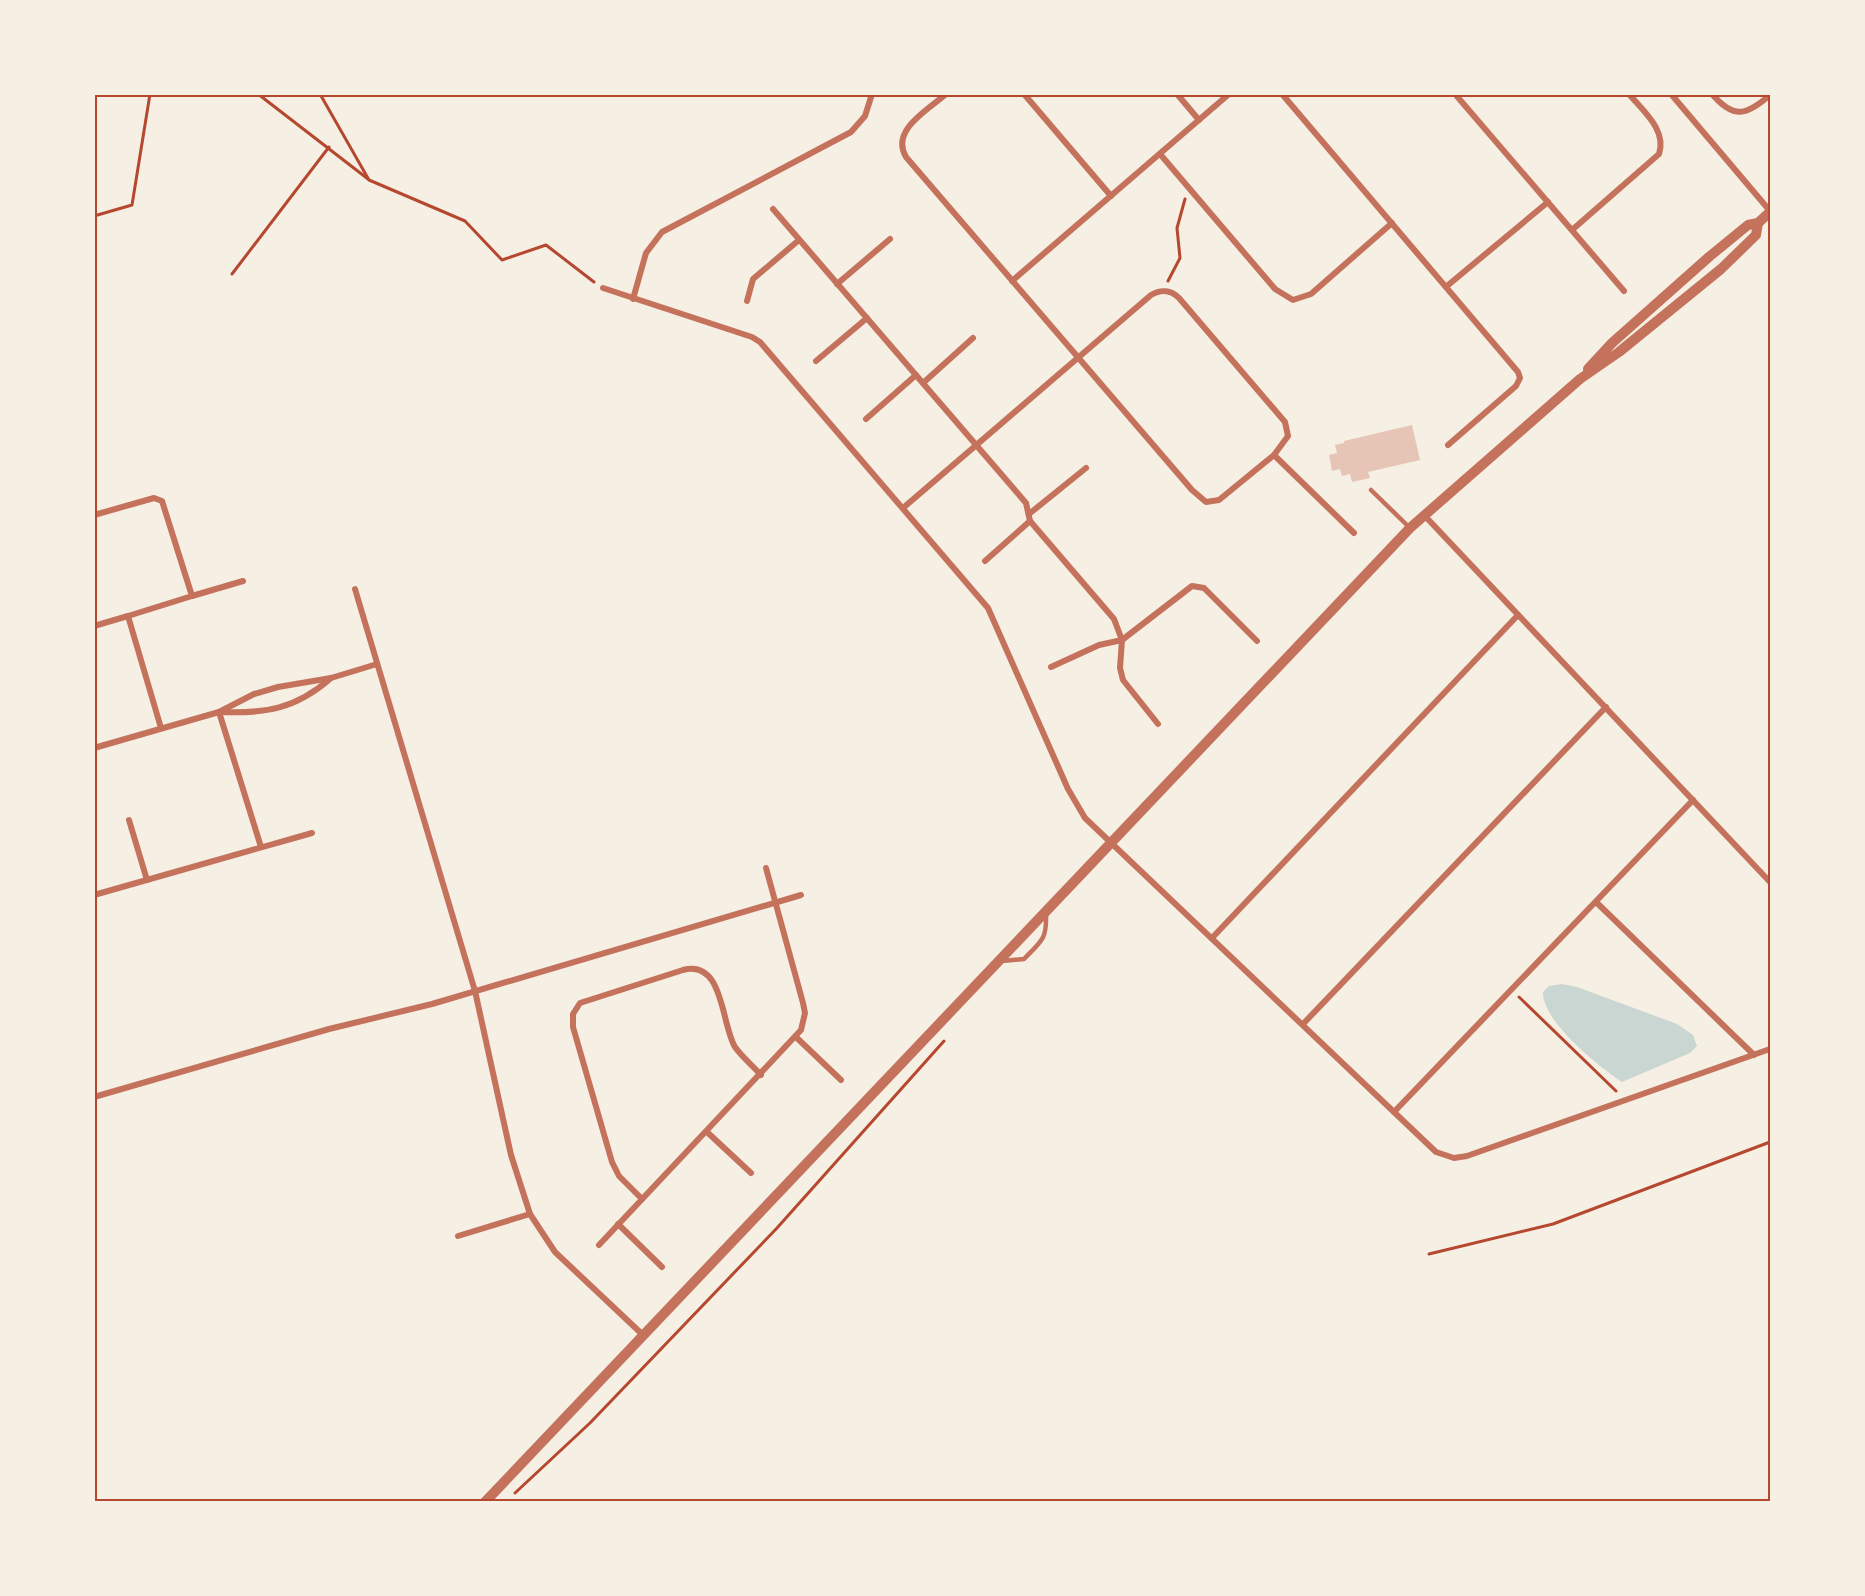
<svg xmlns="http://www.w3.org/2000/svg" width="1865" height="1596" font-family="'Space Grotesk',sans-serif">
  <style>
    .water { fill: #c9d6d2 }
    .building { fill: #e6c5b7 }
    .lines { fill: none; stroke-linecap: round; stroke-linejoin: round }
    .path { stroke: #b5482f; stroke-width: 3 }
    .service { stroke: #c5725c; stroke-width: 4.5 }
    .minor { stroke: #c5725c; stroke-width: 6 }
    .tertiary { stroke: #c5725c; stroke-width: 10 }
    .neatline { fill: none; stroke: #b5482f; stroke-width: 2 }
  </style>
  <rect width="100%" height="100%" fill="#f6efe4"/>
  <path class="water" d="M1562,984L1577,987L1677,1024L1693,1035L1697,1046L1690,1053L1622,1082C1599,1067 1542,1021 1543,992L1549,986Z"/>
  <polygon class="building" points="1412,425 1420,460 1368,472 1370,478 1352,482 1350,474 1342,476 1340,469 1332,471 1329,455 1337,453 1335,445 1344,443 1344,441"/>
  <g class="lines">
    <g class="path">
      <polyline points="258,94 368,179"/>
      <polyline points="320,94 369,180 465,221 502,260 546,245 594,282"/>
      <polyline points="94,216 132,205 150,94"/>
      <polyline points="232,274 329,147"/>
      <polyline points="1168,281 1180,258 1177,228 1185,199"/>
      <polyline points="1519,997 1616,1091"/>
      <polyline points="1429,1254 1553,1224 1770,1142"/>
      <polyline points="515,1493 590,1423 777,1228 944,1041"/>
    </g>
    <g class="service">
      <polyline points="1371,490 1410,528"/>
      <path d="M1002,961L1024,959C1041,941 1047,940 1046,914"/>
    </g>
    <g class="minor">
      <polyline points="1024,94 1111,196"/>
      <polyline points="1177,94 1199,120"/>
      <polyline points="1282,94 1518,372 1520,378 1516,386 1448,445"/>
      <polyline points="1455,94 1624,291"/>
      <polyline points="1671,94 1770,211"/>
      <path d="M1712,94C1734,120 1747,115 1770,95"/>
      <polyline points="1160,154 1275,289 1293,300 1311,294 1392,223"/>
      <polyline points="773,209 1026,503 1030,521 1114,619 1122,640 1120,668 1123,680 1158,724"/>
      <path d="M1572,230L1659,154C1667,130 1643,111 1629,94"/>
      <polyline points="1012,281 1229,94"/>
      <polyline points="837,284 890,239"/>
      <polyline points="1447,286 1548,202"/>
      <polyline points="603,288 752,337 760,342 988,608 1068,789 1085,818 1436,1152 1454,1158 1467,1156 1770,1049"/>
      <polyline points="633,299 646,253 662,232 851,132 865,116 872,94"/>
      <polyline points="747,301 753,279 799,240"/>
      <polyline points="816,361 867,318"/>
      <polyline points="923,383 973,338"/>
      <polyline points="866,419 916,375"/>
      <polyline points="1274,455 1354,533"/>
      <path d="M903,508L1151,295C1161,289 1171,290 1179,298L1285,422L1288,436L1274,455L1219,500L1206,502L1192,490C1096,379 1001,268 906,157C890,130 928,110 946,94"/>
      <polyline points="1029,514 1086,468"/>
      <polyline points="94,515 154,498 162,501 192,596 128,616 161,728"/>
      <polyline points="1424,515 1770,882"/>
      <polyline points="985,561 1030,521"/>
      <polyline points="355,589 475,991 511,1155 530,1214 555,1252 643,1335"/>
      <polyline points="192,596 243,581"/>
      <polyline points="94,626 128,616"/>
      <polyline points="1051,667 1099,645 1122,640 1192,586 1204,588 1257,641"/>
      <polyline points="219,712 254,694 278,687 331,678 377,664"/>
      <path d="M219,712C265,714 296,709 331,678"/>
      <polyline points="94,748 219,712 261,847"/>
      <polyline points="129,820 147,880"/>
      <polyline points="94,895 312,833"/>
      <polyline points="1596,902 1754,1055"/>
      <polyline points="1212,938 1518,615"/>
      <polyline points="1303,1024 1606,707"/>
      <polyline points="797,1038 841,1080"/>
      <polyline points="94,1097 329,1029 432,1004 801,895"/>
      <polyline points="1394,1112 1693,800"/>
      <polyline points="707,1132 751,1173"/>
      <path d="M642,1199L619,1176L612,1162L573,1027V1014L580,1003L683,970C724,959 721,1024 735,1047C742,1057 753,1066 761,1075"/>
      <polyline points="618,1224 662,1267"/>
      <polyline points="458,1236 530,1214"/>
      <polyline points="599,1245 801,1030 805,1013 803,1003 766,868"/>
    </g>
    <g class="tertiary">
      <polyline points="1588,369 1612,343 1710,256 1748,225 1758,223 1770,212"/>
      <polyline points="485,1502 1410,528 1580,379 1619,352 1721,269 1756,235 1758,223"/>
    </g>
  </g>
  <rect width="1865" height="1596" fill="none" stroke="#f6efe4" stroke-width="192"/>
  <rect x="96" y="96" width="1673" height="1404" class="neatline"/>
</svg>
